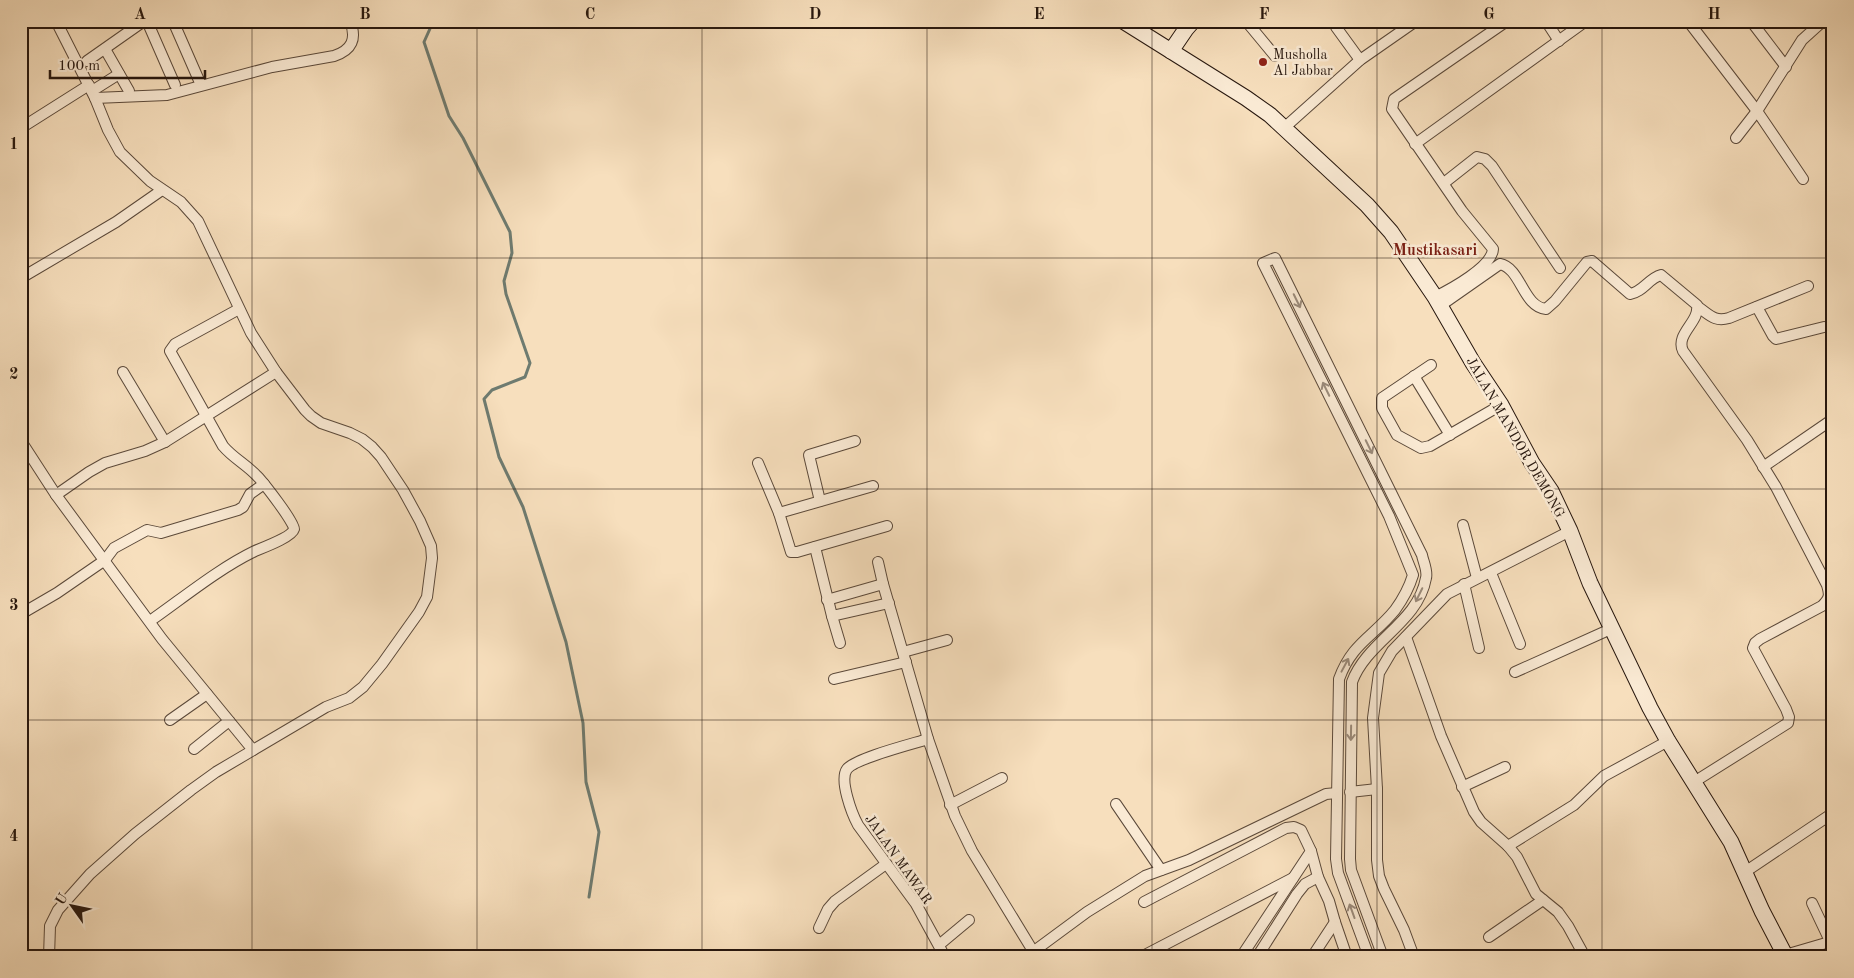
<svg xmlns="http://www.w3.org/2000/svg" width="1854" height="978" font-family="'Old Standard TT',serif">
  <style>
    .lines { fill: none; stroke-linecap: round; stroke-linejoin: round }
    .stream { stroke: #6e7b70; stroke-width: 3 }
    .minor-casing { stroke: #5b493a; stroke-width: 12 }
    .secondary-casing { stroke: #27170e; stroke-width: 17 }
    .minor { stroke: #faead4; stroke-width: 10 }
    .secondary { stroke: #faead4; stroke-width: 15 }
    .oneway { stroke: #9b8b7b }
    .grid { fill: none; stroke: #27170e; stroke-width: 1; stroke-opacity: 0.55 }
    .poi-dot { fill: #8f2418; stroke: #faead4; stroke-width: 2 }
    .labels { text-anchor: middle; stroke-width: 5; stroke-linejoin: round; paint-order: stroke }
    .poi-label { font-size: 14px; fill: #27170e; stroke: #faead4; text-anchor: start }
    .street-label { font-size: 14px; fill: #27170e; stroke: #faead4 }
    .quarter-label { font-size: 16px; font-weight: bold; fill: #7a1f14; stroke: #faead4 }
    .neatline { fill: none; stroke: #27170e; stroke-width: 2 }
    .grid-label { font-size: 16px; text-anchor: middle; font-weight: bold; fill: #27170e }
  </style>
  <rect width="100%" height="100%" fill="#f7dfbd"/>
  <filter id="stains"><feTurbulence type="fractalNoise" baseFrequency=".004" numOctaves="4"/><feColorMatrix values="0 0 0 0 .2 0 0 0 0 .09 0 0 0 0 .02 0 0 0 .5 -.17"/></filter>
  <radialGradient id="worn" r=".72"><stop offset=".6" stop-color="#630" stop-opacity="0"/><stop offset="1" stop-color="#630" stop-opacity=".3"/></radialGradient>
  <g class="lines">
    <polyline class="stream" points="436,21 433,22 424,42 449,116 463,138 510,232 512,253 504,281 506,294 530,363 525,377 492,390 484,399 499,457 523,507 566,642 583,723 586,782 599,832 589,897"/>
    <g class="minor-casing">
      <g id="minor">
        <polyline points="147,21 175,85"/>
        <polyline points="173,21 201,85"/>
        <polyline points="1246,21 1275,56"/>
        <polyline points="1336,21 1336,27 1360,60"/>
        <polyline points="1546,21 1559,41"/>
        <polyline points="1688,21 1757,111 1803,179"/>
        <polyline points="1751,21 1786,67"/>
        <polyline points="105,49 129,91"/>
        <polyline points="87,61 144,21"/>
        <polyline points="92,91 119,74"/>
        <path d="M95,98L167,95L272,67L334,56C352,50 357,39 350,21"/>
        <polyline points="21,128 89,85"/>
        <polyline points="1284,128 1360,60 1416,21"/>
        <polyline points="1736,138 1757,111 1802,40 1823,21"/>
        <polyline points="1415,144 1586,21"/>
        <polyline points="1444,183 1477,157 1485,159 1492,166 1560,268"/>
        <polyline points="21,278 116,222 162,190"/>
        <path d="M1435,297C1451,289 1492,267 1493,249L1462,211L1392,109L1394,99L1507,21"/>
        <path d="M1440,306L1500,264C1521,268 1523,307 1546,309L1555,301L1587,262L1592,261L1630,294C1643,292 1649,278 1661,275L1697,305C1700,322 1675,334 1683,351L1747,440L1776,487L1827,585C1830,595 1830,598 1822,606L1760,639L1755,643L1753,648L1786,709L1789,717L1788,723L1694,782"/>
        <path d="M1698,307C1710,315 1714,322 1729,318L1808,286"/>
        <polyline points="1757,307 1773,336 1776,339 1824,327"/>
        <polyline points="1431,365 1382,398 1382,408 1397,435 1421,448 1430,446 1501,405"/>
        <polyline points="123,372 165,442"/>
        <polyline points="1414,376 1450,435"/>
        <polyline points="21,441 56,495 162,639 253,750"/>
        <polyline points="758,463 779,513 791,552 797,552 887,526"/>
        <polyline points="1763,467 1833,419"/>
        <polyline points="56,495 89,472 105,463 145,451 165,442 276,372"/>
        <polyline points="820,501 809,455 855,441"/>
        <polyline points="779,513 873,486"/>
        <polyline points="1463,525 1477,578"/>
        <polyline points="815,547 832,616 889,603"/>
        <polyline points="878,562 883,584"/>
        <polyline points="1491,573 1520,644"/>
        <polyline points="1464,584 1479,648"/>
        <polyline points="827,600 883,584 928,739 955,816 972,851 1033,951"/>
        <polyline points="21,614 57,593 105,560 114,548 147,530 161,533 238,510 243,507 250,494 264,484"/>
        <polyline points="832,616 840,643"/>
        <path d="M150,621C183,598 218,569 255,551C262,548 292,537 294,529C295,523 263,482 257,476C247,465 233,458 223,446L170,351L175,344L239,309"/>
        <polyline points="1406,637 1441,736 1474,812 1481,822 1508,846 1517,857 1536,894 1558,912 1568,926 1585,957"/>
        <polyline points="903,652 947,640"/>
        <polyline points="1515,672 1613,628"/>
        <polyline points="834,679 906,662"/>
        <polyline points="170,720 207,694"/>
        <path d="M928,739C912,744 856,758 847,769C839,780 852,814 858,825L916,904L945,957"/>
        <polyline points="194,749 229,721"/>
        <polyline points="1462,787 1505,767"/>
        <polyline points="1350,792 1377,789"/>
        <polyline points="1116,804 1161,870"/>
        <polyline points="950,805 1002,778"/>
        <polyline points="1508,846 1574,805 1604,776 1668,741"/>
        <polyline points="1311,851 1318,877"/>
        <polyline points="1745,872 1833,813"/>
        <polyline points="1144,902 1286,828 1294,827 1301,830 1311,851 1241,957"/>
        <polyline points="1812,903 1830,941"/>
        <polyline points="819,928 828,909 835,901 886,864"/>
        <polyline points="1489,937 1543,900"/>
        <polyline points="939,945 969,920"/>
        <polyline points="1785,955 1833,941"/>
        <polyline points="49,957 50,926 58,910 90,874 135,834 191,790 216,772 326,707 349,698 363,687 382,664 419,612 427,597 432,558 431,546 420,521 403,490 381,457 372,447 362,439 350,433 321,423 311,416 305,410 276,372 251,333 198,221 181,202 150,181 120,152 108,130 95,98 56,21"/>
        <polyline points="1026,957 1087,912 1145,876 1189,860 1326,794 1337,793"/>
        <polyline points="1141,957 1293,878"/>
        <polyline points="1257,957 1297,894 1305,884 1318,877 1329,901 1335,922 1347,957"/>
        <polyline points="1312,957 1335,922"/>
        <path d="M1369,957L1338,873L1336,859L1339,679C1352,643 1373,637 1395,610C1403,599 1409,588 1413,575L1389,516L1263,263L1275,258L1422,555C1423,561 1428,571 1426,578C1418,623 1367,641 1352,682L1350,859L1351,870L1383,957"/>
        <polyline points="1414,957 1404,930 1384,889 1379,876 1377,860 1377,789 1373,718 1379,673 1392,651 1447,594 1570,531"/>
        <polyline points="1472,957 1476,955"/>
      </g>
    </g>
    <g class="secondary-casing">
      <g id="secondary">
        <polyline points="1123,21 1246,98 1270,115 1367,205 1391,232 1435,297 1473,363 1501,405 1532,463 1551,491 1570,531 1590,583 1650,708 1668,741 1731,842 1762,911 1786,957"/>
        <polyline points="1171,51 1186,29 1193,21"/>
      </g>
    </g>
    <use href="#minor" class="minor"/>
    <use href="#secondary" class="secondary"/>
  </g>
  <defs><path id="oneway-shaft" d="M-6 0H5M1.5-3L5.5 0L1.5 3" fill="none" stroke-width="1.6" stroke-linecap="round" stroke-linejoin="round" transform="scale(1.25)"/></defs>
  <g class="oneway">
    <use href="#oneway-shaft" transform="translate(1297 301) rotate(64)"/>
    <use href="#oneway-shaft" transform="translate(1326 389) rotate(-116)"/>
    <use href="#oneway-shaft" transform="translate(1369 447) rotate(64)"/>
    <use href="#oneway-shaft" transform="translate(1419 595) rotate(116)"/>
    <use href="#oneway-shaft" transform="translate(1345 665) rotate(-62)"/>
    <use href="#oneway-shaft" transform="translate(1351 733) rotate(91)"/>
    <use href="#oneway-shaft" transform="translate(1352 911) rotate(-110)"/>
  </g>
  <path class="grid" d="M252,21V957M477,21V957M702,21V957M927,21V957M1152,21V957M1377,21V957M1602,21V957M21,258H1833M21,489H1833M21,720H1833"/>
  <circle class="poi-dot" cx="1263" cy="62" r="5"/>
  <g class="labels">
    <g class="poi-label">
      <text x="1273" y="59">Musholla<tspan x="1273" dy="16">Al Jabbar</tspan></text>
    </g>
    <g class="street-label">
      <text transform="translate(1516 437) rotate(60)" y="5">JALAN MANDOR DEMONG</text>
      <text transform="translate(899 859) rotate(55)" y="5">JALAN MAWAR</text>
    </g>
    <g class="quarter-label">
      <text x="1435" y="255">Mustikasari</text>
    </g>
  </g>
  <rect width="1854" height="978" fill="none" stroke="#f7dfbd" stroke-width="55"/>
  <g transform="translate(72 906) rotate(303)" stroke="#faead4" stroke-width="4" paint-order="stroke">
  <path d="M0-4L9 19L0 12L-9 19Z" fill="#27170e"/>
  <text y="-8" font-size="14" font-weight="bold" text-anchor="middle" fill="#27170e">U</text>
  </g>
  <path d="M50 70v8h155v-8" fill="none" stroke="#27170e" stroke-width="2.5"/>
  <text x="58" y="70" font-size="15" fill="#27170e" stroke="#faead4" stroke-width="4" paint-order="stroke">100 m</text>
  <rect x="28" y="28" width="1798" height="922" class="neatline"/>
  <g class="grid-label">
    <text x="140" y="19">A</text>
    <text x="365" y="19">B</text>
    <text x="590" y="19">C</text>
    <text x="815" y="19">D</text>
    <text x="1039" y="19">E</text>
    <text x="1264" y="19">F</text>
    <text x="1489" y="19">G</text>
    <text x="1714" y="19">H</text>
    <text x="14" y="149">1</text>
    <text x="14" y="379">2</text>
    <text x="14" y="610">3</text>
    <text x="14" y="841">4</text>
  </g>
  <rect width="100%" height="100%" filter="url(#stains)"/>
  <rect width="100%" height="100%" fill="url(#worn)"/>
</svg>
